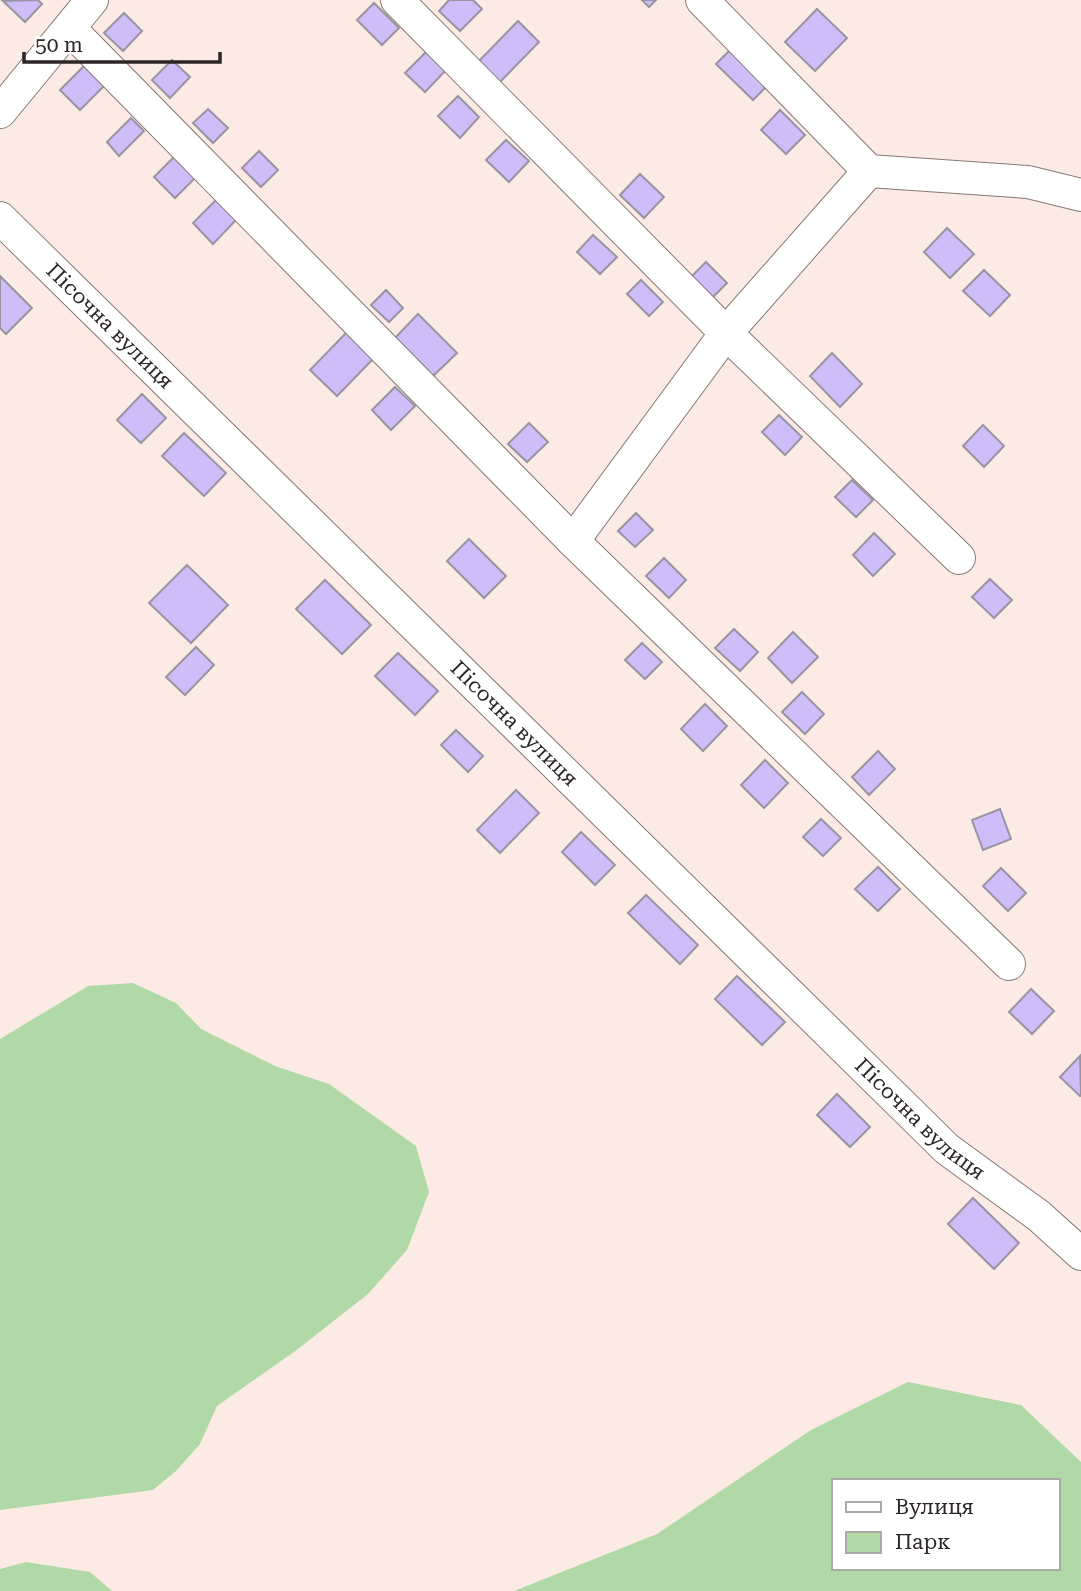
<svg xmlns="http://www.w3.org/2000/svg" width="1081" height="1591" font-family="'Roboto Serif',serif">
  <style>
    .green { fill: #b1d9a8; fill-rule: evenodd }
    .building { fill: #cfbdfa; stroke: #9894a2; stroke-width: 2 }
    .lines { fill: none; stroke-linecap: round; stroke-linejoin: round }
    .minor-casing { stroke: #867872; stroke-width: 34 }
    .minor { stroke: #fff; stroke-width: 32 }
    .labels { text-anchor: middle; stroke-width: 5; stroke-linejoin: round; paint-order: stroke }
    .street-label { font-size: 21px; fill: #2c2624; stroke: #fff }
  </style>
  <rect width="100%" height="100%" fill="#fcebe4"/>
  <g class="green">
    <polygon points="133,983 176,1003 201,1029 275,1066 329,1084 416,1146 429,1192 407,1250 368,1294 298,1349 217,1406 200,1444 176,1471 153,1490 0,1510 0,1039 88,986"/>
    <path d="M908,1382L1021,1405L1081,1462V1591H514L657,1534L811,1430ZM834,1481H1058V1568H834Z"/>
    <polygon points="26,1562 90,1572 112,1591 0,1591 0,1569"/>
  </g>
  <g class="building">
    <polygon points="38,0 42,4 25,22 3,1"/>
    <polygon points="449,0 473,0 482,9 460,31 439,11"/>
    <polygon points="642,0 656,0 649,7"/>
    <polygon points="374,3 399,28 382,45 357,20"/>
    <polygon points="817,9 847,38 815,71 785,42"/>
    <polygon points="124,13 142,31 123,51 104,33"/>
    <polygon points="518,21 539,42 499,83 478,62"/>
    <polygon points="735,45 772,81 753,100 716,64"/>
    <polygon points="429,49 448,68 425,92 405,73"/>
    <polygon points="172,60 190,77 170,98 152,80"/>
    <polygon points="84,66 104,86 80,110 60,90"/>
    <polygon points="458,96 479,117 460,138 438,116"/>
    <polygon points="208,109 228,128 213,143 193,123"/>
    <polygon points="780,110 805,135 786,154 761,130"/>
    <polygon points="131,118 144,131 119,156 107,142"/>
    <polygon points="506,140 529,161 509,182 486,160"/>
    <polygon points="259,151 278,170 261,187 242,168"/>
    <polygon points="175,156 196,177 175,198 154,177"/>
    <polygon points="640,174 664,197 644,218 620,195"/>
    <polygon points="216,200 236,220 213,244 193,223"/>
    <polygon points="947,228 974,254 950,278 924,252"/>
    <polygon points="593,235 617,257 600,274 577,252"/>
    <polygon points="706,262 727,283 711,299 690,278"/>
    <polygon points="984,270 1010,295 990,316 963,291"/>
    <polygon points="0,276 32,308 6,334 0,328"/>
    <polygon points="641,280 663,302 649,316 627,294"/>
    <polygon points="386,290 403,308 389,322 371,305"/>
    <polygon points="418,314 457,353 431,378 393,340"/>
    <polygon points="347,332 374,358 337,396 310,370"/>
    <polygon points="832,353 862,384 840,407 810,376"/>
    <polygon points="395,387 415,406 391,430 372,410"/>
    <polygon points="142,394 166,418 141,443 117,420"/>
    <polygon points="779,415 802,437 785,455 762,432"/>
    <polygon points="529,423 548,442 527,462 508,444"/>
    <polygon points="983,425 1004,446 984,467 963,446"/>
    <polygon points="184,433 226,473 204,496 162,456"/>
    <polygon points="852,480 873,500 856,517 835,497"/>
    <polygon points="636,513 653,530 635,547 618,531"/>
    <polygon points="874,533 895,554 873,576 853,555"/>
    <polygon points="469,539 506,576 484,598 447,561"/>
    <polygon points="664,558 686,580 669,598 646,576"/>
    <polygon points="187,565 228,605 191,643 149,603"/>
    <polygon points="990,579 1012,600 994,618 972,597"/>
    <polygon points="325,580 371,625 342,654 296,609"/>
    <polygon points="734,629 758,652 740,671 715,648"/>
    <polygon points="793,632 818,657 792,683 768,658"/>
    <polygon points="642,643 662,662 645,679 625,660"/>
    <polygon points="196,647 214,665 185,695 166,677"/>
    <polygon points="398,653 438,691 415,715 375,676"/>
    <polygon points="802,692 824,714 805,734 782,712"/>
    <polygon points="705,704 727,726 703,751 681,729"/>
    <polygon points="456,730 483,756 468,772 441,745"/>
    <polygon points="878,751 895,769 869,795 852,777"/>
    <polygon points="765,760 788,783 764,808 741,785"/>
    <polygon points="516,790 539,813 500,853 477,830"/>
    <polygon points="1000,809 1011,839 983,850 972,820"/>
    <polygon points="821,819 841,838 823,856 803,837"/>
    <polygon points="581,832 615,865 595,885 562,852"/>
    <polygon points="878,867 900,889 878,911 855,889"/>
    <polygon points="1001,868 1026,893 1008,911 983,886"/>
    <polygon points="646,895 698,945 680,964 628,913"/>
    <polygon points="737,976 785,1022 762,1045 715,999"/>
    <polygon points="1031,989 1054,1011 1032,1034 1009,1012"/>
    <polygon points="1080,1056 1081,1095 1080,1096 1060,1077"/>
    <polygon points="837,1094 870,1127 850,1147 817,1115"/>
    <polygon points="973,1198 1019,1243 994,1269 948,1224"/>
  </g>
  <g class="lines">
    <g class="minor-casing">
      <g id="minor">
        <polyline points="397,0 726,333 869,171"/>
        <polyline points="702,0 869,171 1028,182 1081,195"/>
        <polyline points="71,30 573,541 1009,964"/>
        <polyline points="0,112 92,0"/>
        <path id="s1" d="M0,218L947,1149L1039,1216L1081,1254"/>
        <polyline points="573,541 726,333 959,558"/>
      </g>
    </g>
    <use href="#minor" class="minor"/>
  </g>
  <g class="labels">
    <g class="street-label">
      <text dy="7" stroke="none"><textPath href="#s1" startOffset="154">Пісочна вулиця</textPath></text>
      <text dy="7" stroke="none"><textPath href="#s1" startOffset="721">Пісочна вулиця</textPath></text>
      <text dy="7" stroke="none"><textPath href="#s1" startOffset="1288">Пісочна вулиця</textPath></text>
    </g>
  </g>
  <rect x="832" y="1479" width="228" height="91" fill="#ffffff" stroke="#aba8a7" stroke-width="2"/>
  <rect x="846" y="1502" width="35" height="10" fill="#ffffff" stroke="#aba8a7" stroke-width="2"/>
  <text x="895" y="1514" font-size="21" fill="#2c2624">Вулиця</text>
  <rect x="846" y="1532" width="35" height="21" fill="#b1d9a8" stroke="#aba8a7" stroke-width="2"/>
  <text x="895" y="1549" font-size="21" fill="#2c2624">Парк</text>
  <path d="M24 52v10h196v-10" fill="none" stroke="#2c2624" stroke-width="3.5"/>
  <text x="35" y="52" font-size="21" fill="#2c2624" stroke="#ffffff" stroke-width="5" paint-order="stroke">50 m</text>
</svg>
